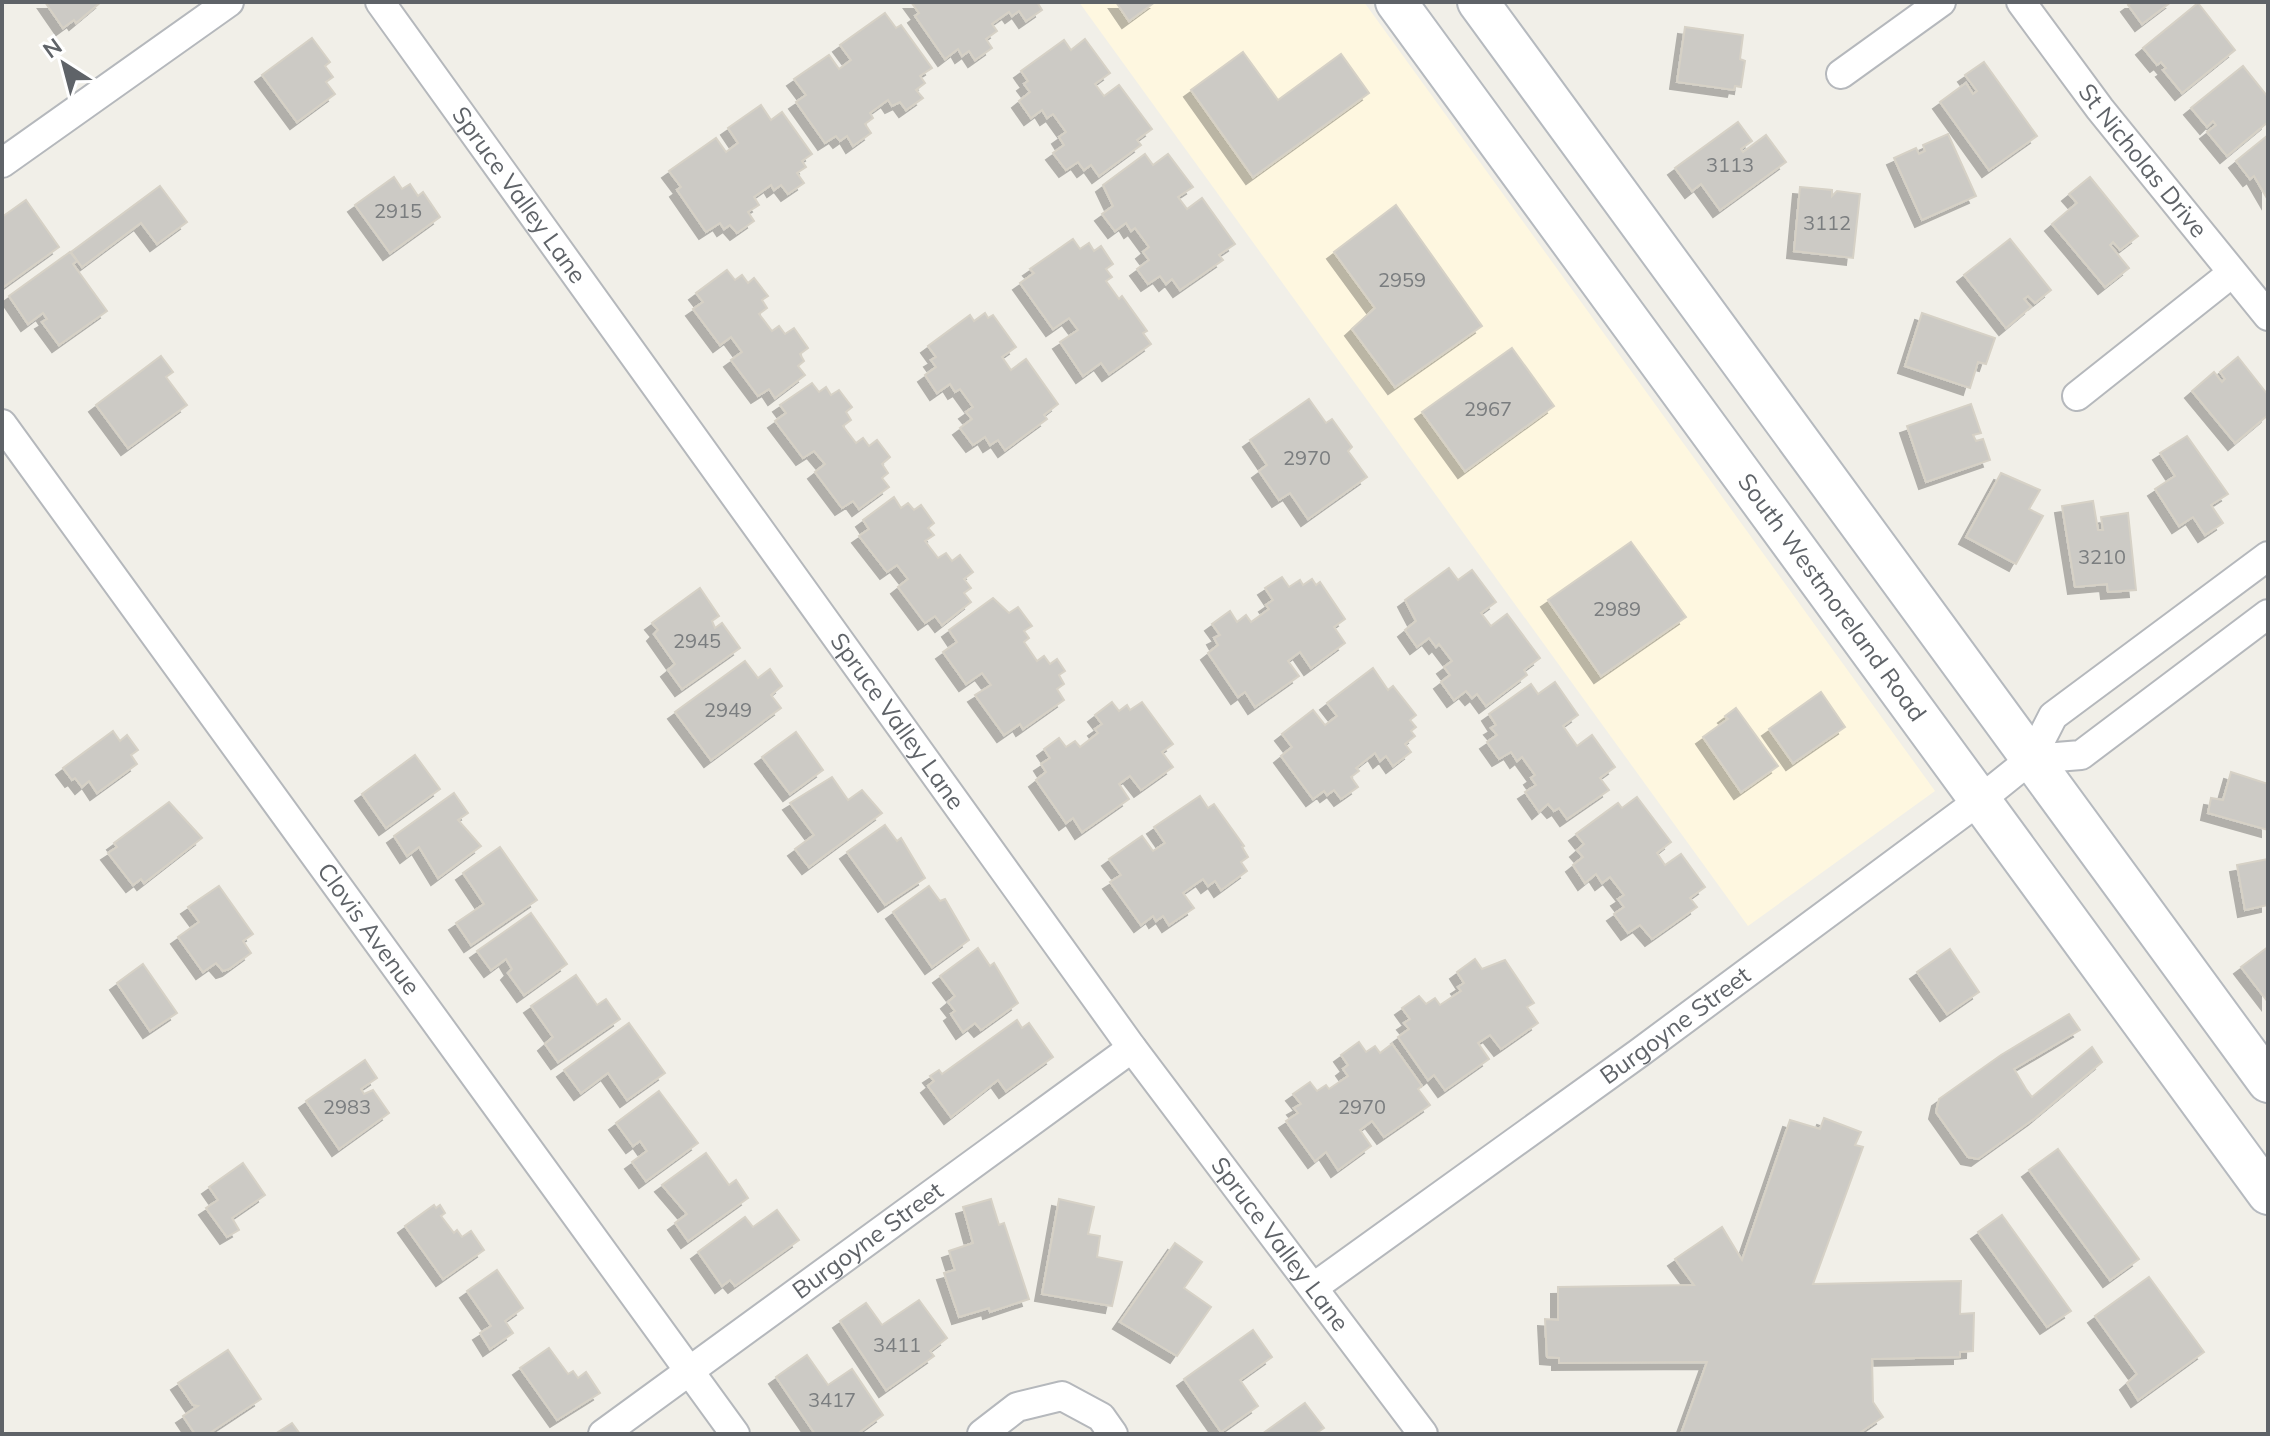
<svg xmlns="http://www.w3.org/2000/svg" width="2270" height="1436" font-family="Mulish,sans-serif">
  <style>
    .commercial { fill: #fef7e0 }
    .building { fill: #cccac5; stroke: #d6d1c6; stroke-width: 2; filter: url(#shadow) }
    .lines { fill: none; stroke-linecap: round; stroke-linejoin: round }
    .minor-casing { stroke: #b5b8bc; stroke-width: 32 }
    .secondary-casing { stroke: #b6babf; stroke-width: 44 }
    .minor { stroke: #fff; stroke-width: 28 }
    .secondary { stroke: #fff; stroke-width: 40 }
    .labels { text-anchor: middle; stroke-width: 6; stroke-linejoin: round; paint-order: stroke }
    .number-label { font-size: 20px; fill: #7a7d7f }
    .street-label { font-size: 24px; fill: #5f6368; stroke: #fff }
  </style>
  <defs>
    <filter id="shadow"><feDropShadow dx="-7" dy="7" stdDeviation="0" flood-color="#0004"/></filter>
  </defs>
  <rect width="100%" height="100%" fill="#f1efe8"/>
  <polygon class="commercial" points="1079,2 1364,2 1935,791 1748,926"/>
  <g class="building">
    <polygon points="45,2 101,2 76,23 74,20 63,28"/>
    <polygon points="911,2 1037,2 1042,10 1026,21 1019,11 1012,16 1009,12 992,24 997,31 986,39 992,48 975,60 969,51 962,56 958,49 945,59 915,16 919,13"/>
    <polygon points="1116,2 1155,2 1129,21"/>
    <polygon points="2132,2 2171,2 2142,24 2128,5"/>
    <polygon points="2198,3 2235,50 2182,93 2163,70 2166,68 2161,62 2157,65 2143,48"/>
    <polygon points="885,13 896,28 901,25 932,68 920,76 925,83 916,90 923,98 906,110 900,102 892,106 888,100 870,113 873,118 865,124 871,133 853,146 847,136 840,141 836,136 825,143 796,102 806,95 794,79 829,55 839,69 851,60 840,45"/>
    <polygon points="1685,27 1743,35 1740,59 1745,61 1741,87 1735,86 1734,90 1677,82"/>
    <polygon points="312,38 330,62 325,66 333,77 326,82 335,94 297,122 262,75"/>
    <polygon points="1085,39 1110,73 1095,84 1104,96 1119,85 1152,129 1137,140 1141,145 1099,176 1091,165 1084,170 1078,162 1066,170 1053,153 1064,145 1059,137 1066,132 1053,114 1047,118 1042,110 1031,118 1019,101 1030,92 1024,84 1028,81 1021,71 1064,40 1071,50"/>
    <polygon points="1243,52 1278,100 1341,54 1369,93 1253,177 1191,90"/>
    <polygon points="1984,62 2037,136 1989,170 1940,102 1966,83 1973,94 1977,91 1965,75"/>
    <polygon points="2243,66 2268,97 2268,122 2227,156 2207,132 2216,125 2213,121 2207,127 2191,108"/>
    <polygon points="761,105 771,120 782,112 812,154 802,161 806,167 797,173 804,183 788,194 781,185 774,190 771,185 754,197 759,205 748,212 754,221 737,233 730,225 724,229 720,223 706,232 677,190 681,187 669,171 716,138 726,152 738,143 728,128"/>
    <polygon points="1738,122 1752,141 1741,149 1743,152 1766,135 1786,162 1720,210 1701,184 1692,191 1675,168"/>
    <polygon points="1948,134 1976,196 1922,220 1894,158 1916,148 1919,154 1925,151 1923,145"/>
    <polygon points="2268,135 2268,200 2254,176 2250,179 2236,161"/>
    <polygon points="1145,154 1153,165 1168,154 1193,187 1178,197 1187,209 1202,198 1235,244 1219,255 1223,260 1180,290 1172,279 1166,284 1160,276 1148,284 1137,269 1149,260 1143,252 1149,247 1135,228 1131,231 1126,223 1115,231 1102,214 1113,206 1103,185"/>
    <polygon points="394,177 402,189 410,184 418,196 423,192 440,217 390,253 355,205"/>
    <polygon points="2090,177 2138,236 2120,250 2113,242 2110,245 2129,268 2105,287 2052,224 2077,203 2069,194"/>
    <polygon points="160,186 187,222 157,244 141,223 82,267 71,252"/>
    <polygon points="1800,187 1832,190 1832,196 1837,191 1860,194 1853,258 1794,251"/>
    <polygon points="26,200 59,247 2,288 2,217"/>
    <polygon points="1396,205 1482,326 1395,387 1352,329 1375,308 1334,252"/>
    <polygon points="1073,239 1080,249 1089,243 1094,251 1101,246 1113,264 1106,269 1112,277 1106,281 1119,299 1122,296 1147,331 1143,333 1151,344 1109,374 1101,363 1083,376 1060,342 1078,330 1069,318 1053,329 1020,283 1034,273 1030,269"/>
    <polygon points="2010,239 2051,290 2035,303 2028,296 2024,299 2031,307 2006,328 1964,275"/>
    <polygon points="70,252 77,261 73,264 107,311 59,345 42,322 47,319 43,313 28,324 9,296"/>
    <polygon points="727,270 735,280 742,275 748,283 754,278 768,296 762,300 767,308 759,314 772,331 779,326 785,334 794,328 808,348 800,354 804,361 798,366 805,375 775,398 769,389 758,396 731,360 742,352 731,337 720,345 693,309 703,302 696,293"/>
    <polygon points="985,313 988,318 993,315 1016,347 1002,357 1011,370 1026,359 1058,404 1044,415 1047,419 1005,450 998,440 990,445 985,437 973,445 960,428 972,419 966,412 973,407 960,389 955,392 950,384 937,393 925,375 936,367 931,360 936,357 928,346 970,315 974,321"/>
    <polygon points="1922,313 1995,338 1986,364 1978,362 1970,388 1905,366"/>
    <polygon points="1512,348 1554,406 1465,471 1422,412"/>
    <polygon points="161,356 173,372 166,377 187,405 128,448 96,405"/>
    <polygon points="2238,357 2268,395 2268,415 2235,443 2192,391 2214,372 2222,382 2225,379 2220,372"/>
    <polygon points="812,383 819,392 826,387 831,395 839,390 852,407 846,412 851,420 843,426 856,443 863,438 869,446 877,440 890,457 882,464 888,473 882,478 889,487 859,509 853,501 842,508 815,472 825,464 814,451 803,458 775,421 786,413 780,405"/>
    <polygon points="1309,399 1326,423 1332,419 1352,447 1348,451 1367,477 1308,519 1290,493 1279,500 1259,471 1267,465 1250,440"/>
    <polygon points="1971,404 1981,433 1973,435 1976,441 1983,439 1990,460 1926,482 1907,426"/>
    <polygon points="2187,436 2228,494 2211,505 2223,523 2205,535 2193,517 2179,526 2155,489 2175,476 2160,453"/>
    <polygon points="2001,473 2040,490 2029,509 2043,516 2016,564 1966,537"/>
    <polygon points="894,497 901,508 908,503 914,510 921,505 934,523 928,528 934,535 925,541 938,558 946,553 952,561 960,555 973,572 964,579 971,588 964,593 971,602 942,625 935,616 925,623 898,587 908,579 897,565 887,572 859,536 869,529 863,520"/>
    <polygon points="2093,501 2098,530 2103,530 2101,517 2128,513 2136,590 2108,592 2107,584 2075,587 2062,506"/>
    <polygon points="1631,542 1686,617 1601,676 1548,600"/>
    <polygon points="1449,568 1458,580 1472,570 1496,602 1481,613 1491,626 1507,614 1540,658 1524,670 1527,675 1486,706 1477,694 1472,698 1466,691 1454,700 1441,682 1450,675 1444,667 1452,661 1439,644 1436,647 1429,638 1417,647 1405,630 1416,621 1405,600"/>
    <polygon points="1282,577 1289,587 1300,580 1303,585 1312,579 1316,585 1320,582 1345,619 1334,627 1345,643 1311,668 1300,652 1288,661 1299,676 1255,707 1245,692 1238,697 1208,653 1218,645 1214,638 1220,635 1212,624 1230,611 1237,622 1246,615 1251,622 1269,609 1266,605 1273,600 1265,588"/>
    <polygon points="700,588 719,616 712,621 715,628 722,623 740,648 682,689 668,670 675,664 654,634 658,630 652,623"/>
    <polygon points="993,598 1009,613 1018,607 1032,626 1024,631 1029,638 1024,642 1037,661 1044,656 1050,664 1057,659 1065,671 1059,675 1064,684 1057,689 1064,700 1023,729 1020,724 1004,735 975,695 991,685 982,673 966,684 943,652 957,642 949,630"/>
    <polygon points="745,661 758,678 770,669 782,686 771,695 781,708 711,760 675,712"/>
    <polygon points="1373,668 1388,690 1393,686 1416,715 1410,720 1416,727 1411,731 1415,736 1405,744 1411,752 1393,766 1386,756 1380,761 1375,753 1356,768 1359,771 1351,777 1358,787 1341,799 1334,790 1327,795 1324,791 1313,799 1281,756 1292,747 1282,734 1313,710 1325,725 1337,716 1327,703"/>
    <polygon points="1555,682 1578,715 1563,726 1577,746 1592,735 1615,767 1600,778 1609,790 1567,819 1559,808 1554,811 1548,804 1539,812 1525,792 1536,785 1531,778 1535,775 1522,757 1517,761 1511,752 1499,759 1487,742 1497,735 1491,728 1496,725 1489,714 1531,684 1538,694"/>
    <polygon points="1821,692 1845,727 1793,763 1769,729"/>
    <polygon points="1112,702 1119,711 1127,705 1130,710 1142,702 1173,744 1162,752 1173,767 1141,790 1130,776 1119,784 1129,799 1082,832 1073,818 1066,823 1036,780 1046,772 1041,764 1050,758 1044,749 1059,738 1066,747 1075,741 1080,747 1098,733 1095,729 1102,724 1095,715"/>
    <polygon points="1736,708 1778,766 1741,792 1703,737 1728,719 1725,716"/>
    <polygon points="113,731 120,741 127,735 138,750 131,755 137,764 97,793 89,781 82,787 75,778 72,780 63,768"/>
    <polygon points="796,732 823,770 790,794 762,757"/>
    <polygon points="415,755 440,789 386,828 362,794"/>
    <polygon points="2231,772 2268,784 2268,830 2208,813 2211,798 2223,800"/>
    <polygon points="832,777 848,800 862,790 882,813 809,867 795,849 814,835 790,803"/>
    <polygon points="454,793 468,813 458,820 481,846 438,878 419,847 407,856 394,836"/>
    <polygon points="1200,796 1208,808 1214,804 1244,846 1242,847 1248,857 1241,862 1247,871 1221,890 1215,881 1208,886 1203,879 1183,893 1194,908 1169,925 1163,916 1156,921 1153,916 1141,925 1110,882 1121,875 1109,859 1142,836 1153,851 1165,843 1154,827"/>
    <polygon points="1637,797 1671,842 1657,853 1665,865 1681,854 1705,887 1690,898 1697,907 1652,939 1640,925 1628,933 1614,914 1624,907 1618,899 1624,895 1610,877 1602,883 1596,874 1585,883 1573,865 1583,857 1577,850 1584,844 1576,834 1618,803 1622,808"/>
    <polygon points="169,802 202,838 144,883 141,879 133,885 108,853 117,847 114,843"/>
    <polygon points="885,825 897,841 901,838 925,878 885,905 847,852"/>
    <polygon points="500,847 537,900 471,945 456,923 484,904 463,873"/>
    <polygon points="2268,859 2268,905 2245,910 2237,865"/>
    <polygon points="219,886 253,934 243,941 251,953 229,969 223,971 216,963 203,972 178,937 199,922 188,907"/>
    <polygon points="929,886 940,901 945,899 969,940 932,967 893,912"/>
    <polygon points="531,913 567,964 524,995 508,973 512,969 506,959 491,970 477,951"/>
    <polygon points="2268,947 2268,1002 2241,967"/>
    <polygon points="978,948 990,966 994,963 1018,1003 981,1030 975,1023 963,1032 951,1014 955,1011 948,1002 955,996 940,976"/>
    <polygon points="1950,949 1979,992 1947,1014 1917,972"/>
    <polygon points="1475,959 1482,969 1505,960 1534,1003 1527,1007 1538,1023 1501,1049 1490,1035 1478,1043 1489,1059 1445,1090 1434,1075 1428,1080 1398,1037 1409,1029 1404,1023 1410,1019 1402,1008 1419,996 1426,1004 1435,998 1440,1005 1461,991 1458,987 1464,983 1457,972"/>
    <polygon points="143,964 177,1013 150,1031 117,983"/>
    <polygon points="576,975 597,1005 606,999 620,1019 558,1062 545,1044 553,1037 531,1006"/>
    <polygon points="2069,1014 2080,1030 2014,1069 2026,1089 2032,1097 2092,1047 2102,1062 2035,1118 1978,1159 1968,1157 1936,1112 1939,1099 2001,1055"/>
    <polygon points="1017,1020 1022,1028 1029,1023 1053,1057 1006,1091 998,1080 951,1117 928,1086 934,1081 930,1076 939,1070 942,1074"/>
    <polygon points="629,1023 665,1073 627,1100 608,1073 581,1093 564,1070"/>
    <polygon points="1359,1042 1366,1052 1375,1046 1380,1053 1392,1044 1422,1086 1418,1089 1430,1105 1384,1137 1372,1121 1360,1130 1371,1146 1338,1170 1326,1152 1315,1161 1286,1121 1298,1113 1294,1108 1301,1104 1293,1094 1310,1082 1317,1091 1326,1085 1329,1089 1348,1076 1343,1069 1348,1065 1341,1055"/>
    <polygon points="365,1060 377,1078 361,1089 364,1094 373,1090 389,1113 339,1149 306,1101"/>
    <polygon points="659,1091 698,1143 646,1181 632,1162 647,1151 640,1141 633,1146 616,1123"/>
    <polygon points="1824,1118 1861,1132 1855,1145 1863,1147 1813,1284 1961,1281 1960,1314 1974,1313 1973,1351 1960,1352 1960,1357 1872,1359 1873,1402 1883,1417 1858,1434 1681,1434 1707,1362 1559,1363 1559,1358 1547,1357 1545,1319 1558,1320 1558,1287 1694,1285 1675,1259 1722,1227 1742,1260 1790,1120 1820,1129"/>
    <polygon points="2058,1149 2139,1259 2110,1280 2029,1170"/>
    <polygon points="706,1153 729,1185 736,1180 748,1198 688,1241 675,1223 687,1214 662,1185"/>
    <polygon points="243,1163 265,1195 232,1218 239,1230 227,1237 206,1208 218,1200 209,1187"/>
    <polygon points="991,1199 999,1225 1004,1223 1029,1299 990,1312 989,1308 959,1317 944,1273 955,1270 949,1251 973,1243 963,1207"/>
    <polygon points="1059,1199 1094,1207 1088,1234 1100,1236 1097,1257 1122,1262 1112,1306 1042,1294"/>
    <polygon points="434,1205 436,1208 440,1205 445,1213 441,1216 454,1233 457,1230 462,1237 471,1231 484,1250 443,1279 405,1226"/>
    <polygon points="777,1210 799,1240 735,1286 730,1280 722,1286 698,1252 745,1217 753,1227"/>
    <polygon points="2002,1215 2071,1311 2047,1327 1978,1232"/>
    <polygon points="1175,1243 1202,1262 1184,1288 1211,1307 1177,1356 1120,1322"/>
    <polygon points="497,1270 523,1308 505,1321 513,1333 490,1349 480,1333 491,1326 467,1291"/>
    <polygon points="2149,1277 2204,1352 2138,1400 2127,1383 2137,1374 2095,1316"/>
    <polygon points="919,1300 947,1338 930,1351 934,1356 886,1390 840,1321 866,1303 882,1325"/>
    <polygon points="1253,1330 1272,1357 1240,1380 1258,1406 1221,1432 1184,1379"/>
    <polygon points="549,1348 568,1374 573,1371 578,1378 586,1372 600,1393 557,1420 520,1368"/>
    <polygon points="228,1350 261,1399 208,1434 195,1434 183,1416 198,1406 193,1405 178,1383"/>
    <polygon points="807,1355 828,1385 852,1369 883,1415 857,1434 815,1434 776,1377"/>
    <polygon points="1305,1403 1324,1428 1315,1434 1262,1434"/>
    <polygon points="292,1423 300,1434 275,1434"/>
  </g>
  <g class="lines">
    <g class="minor-casing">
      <g id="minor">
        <path id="s1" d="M380,2L1132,1048L1423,1434"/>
        <path id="s2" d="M2021,2L2100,109L2268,316"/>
        <polyline points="1841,74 1941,2"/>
        <polyline points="2,163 229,2"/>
        <polyline points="2077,396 2232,273"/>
        <path id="s3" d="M2,424L735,1434"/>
        <polyline points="2031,759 2081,755 2268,614"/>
        <path id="s4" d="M1314,1287L1639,1053L1980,800L2031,759L2053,716L2268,556"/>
        <path id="s5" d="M603,1434L1132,1048"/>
        <polyline points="982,1434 1017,1407 1062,1396 1101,1417 1113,1434"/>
      </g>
    </g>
    <g class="secondary-casing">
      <g id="secondary">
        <path id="s6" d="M1396,2L2268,1194"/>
        <polyline points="1478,2 2268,1082"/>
      </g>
    </g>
    <use href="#minor" class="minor"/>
    <use href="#secondary" class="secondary"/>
  </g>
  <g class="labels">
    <g class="number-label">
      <text x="1730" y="172">3113</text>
      <text x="398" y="218">2915</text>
      <text x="1827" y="230">3112</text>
      <text x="1402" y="287">2959</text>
      <text x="1488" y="416">2967</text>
      <text x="1307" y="465">2970</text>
      <text x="2102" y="564">3210</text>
      <text x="1617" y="616">2989</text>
      <text x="697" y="648">2945</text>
      <text x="728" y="717">2949</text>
      <text x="347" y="1114">2983</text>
      <text x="1362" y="1114">2970</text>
      <text x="897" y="1352">3411</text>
      <text x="832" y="1407">3417</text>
    </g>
    <g class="street-label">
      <text dy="8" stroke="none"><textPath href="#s2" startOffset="200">St Nicholas Drive</textPath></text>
      <text dy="8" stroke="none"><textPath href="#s1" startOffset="238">Spruce Valley Lane</textPath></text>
      <text dy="8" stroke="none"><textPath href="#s6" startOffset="738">South Westmoreland Road</textPath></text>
      <text dy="8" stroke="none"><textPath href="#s1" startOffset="886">Spruce Valley Lane</textPath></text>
      <text dy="8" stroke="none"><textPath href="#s3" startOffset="624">Clovis Avenue</textPath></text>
      <text dy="8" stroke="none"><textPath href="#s4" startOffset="446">Burgoyne Street</textPath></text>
      <text dy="8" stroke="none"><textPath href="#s5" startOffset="328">Burgoyne Street</textPath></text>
      <text dy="8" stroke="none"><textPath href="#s1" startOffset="1534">Spruce Valley Lane</textPath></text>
    </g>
  </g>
  <rect width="2270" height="1436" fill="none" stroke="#5f6368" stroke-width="8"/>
  <g transform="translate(64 64) rotate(324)" stroke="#ffffff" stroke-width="6" paint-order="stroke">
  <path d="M0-6L14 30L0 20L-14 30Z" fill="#5f6368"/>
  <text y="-12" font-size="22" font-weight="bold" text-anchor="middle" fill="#5f6368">N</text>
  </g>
</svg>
